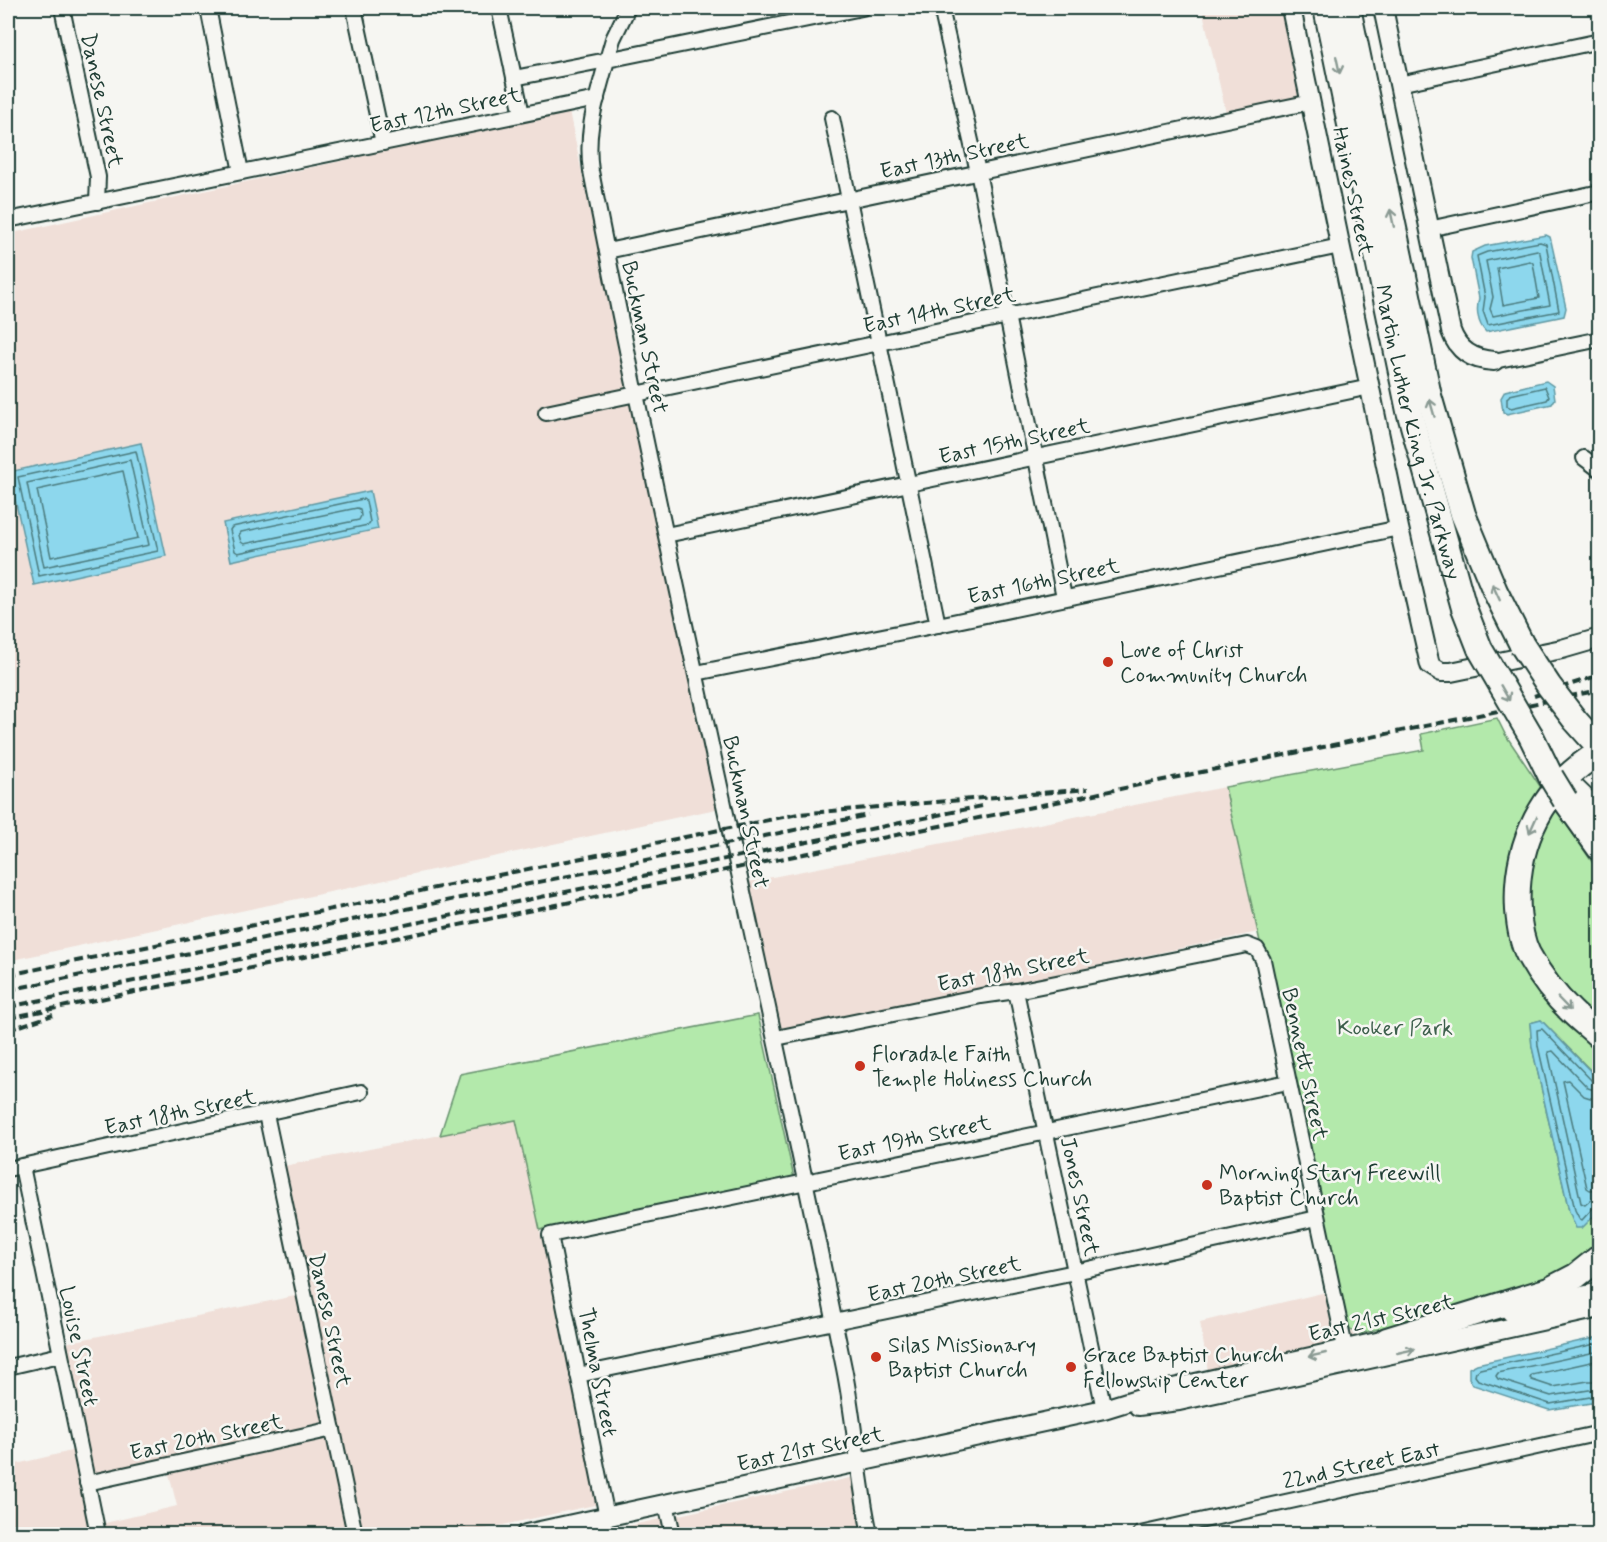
<svg xmlns="http://www.w3.org/2000/svg" width="1607" height="1542" font-family="Mynerve,sans-serif">
  <style>
    .built { fill: #f0dfd8; fill-rule: evenodd }
    .green { fill: #b3e9ab; stroke: #699370; stroke-width: 1.5 }
    .water { fill: #8dd7ed; stroke: #6199a3; stroke-width: 1.5 }
    .lines { fill: none; stroke-linecap: round; stroke-linejoin: round }
    .shore { stroke: #4b7b7e; stroke-width: 1.5 }
    .street-casing { stroke: #1f3d34; stroke-width: 18 }
    .secondary-casing { stroke: #1f3d34; stroke-width: 22 }
    .highway-casing { stroke: #1f3d34; stroke-width: 28 }
    .street { stroke: #f6f6f2; stroke-width: 14 }
    .secondary { stroke: #f6f6f2; stroke-width: 18 }
    .highway { stroke: #f6f6f2; stroke-width: 24 }
    .rail { stroke: #1f3d34; stroke-width: 4; stroke-dasharray: 9 4.5; stroke-linecap: butt }
    .highway-bridge-casing { stroke: #1f3d34; stroke-width: 28; stroke-linecap: butt }
    .highway-bridge { stroke: #f6f6f2; stroke-width: 24 }
    .oneway { stroke: #8a9a93 }
    .poi-dot { fill: #c8321e; stroke: #f6f6f2; stroke-width: 2 }
    .labels { text-anchor: middle; stroke-width: 5; stroke-linejoin: round; paint-order: stroke }
    .street-label { font-size: 22px; fill: #1f3d34; stroke: #f6f6f2 }
    .poi-label { font-size: 22px; fill: #1f3d34; stroke: #f6f6f2; text-anchor: start }
    .park-label { font-size: 22px; fill: #3d5f4c; stroke: #f6f6f2 }
  </style>
  <rect width="100%" height="100%" fill="#f6f6f2"/>
  <filter id="ink" filterUnits="userSpaceOnUse"><feTurbulence type="fractalNoise" baseFrequency=".0167" numOctaves="2"/><feDisplacementMap in="SourceGraphic" scale="12" xChannelSelector="R" yChannelSelector="G"/><feConvolveMatrix kernelMatrix="1 2 1 2 8 2 1 2 1" color-interpolation-filters="sRGB"/></filter>
  <g filter="url(#ink)">
    <g class="built">
      <polygon points="1202,8 1284,8 1303,97 1226,113"/>
      <polygon points="569,111 716,809 8,961 8,234"/>
      <polygon points="1225,787 1258,932 779,1032 748,882"/>
      <path d="M516,1120L599,1504L462,1534H8V1466L84,1448L65,1343L295,1296L269,1169ZM166,1462L177,1506L101,1524L90,1478Z"/>
      <polygon points="1339,1289 1351,1330 1360,1334 1208,1371 1200,1322"/>
      <polygon points="864,1475 874,1525 833,1534 591,1534"/>
    </g>
    <g class="green">
      <polygon points="1497,718 1505,734 1544,792 1515,918 1599,1048 1599,1083 1597,1077 1541,1020 1530,1023 1532,1047 1569,1211 1594,1216 1599,1207 1599,1246 1574,1264 1567,1266 1532,1288 1360,1334 1351,1330 1346,1322 1225,787 1424,750 1421,734"/>
      <polygon points="1556,809 1599,872 1599,1029 1565,998 1532,940 1525,883 1540,831"/>
      <polygon points="758,1015 794,1178 540,1230 516,1120 440,1135 460,1074"/>
    </g>
    <g class="water">
      <path d="M1546,235L1550,237L1551,241L1566,308L1564,316L1486,332C1477,323 1476,309 1479,298L1471,258L1472,252L1485,246Z"/>
      <polygon points="1546,381 1553,386 1555,399 1552,404 1507,414 1503,412 1501,398 1505,391"/>
      <polygon points="141,443 166,556 34,585 9,472"/>
      <polygon points="370,491 378,529 231,561 223,523"/>
      <polygon points="1541,1020 1597,1078 1599,1083 1599,1207 1594,1216 1582,1228 1576,1228 1569,1211 1532,1047 1530,1023"/>
      <polygon points="1599,1337 1599,1404 1591,1403 1549,1410 1473,1385 1469,1378 1469,1368 1477,1364"/>
    </g>
    <g class="lines">
      <g class="shore">
        <polygon points="1540,242 1546,244 1559,311 1488,325 1483,311 1485,297 1477,256 1487,252"/>
        <polygon points="1537,250 1540,253 1550,305 1493,316 1490,309 1493,297 1486,261"/>
        <polygon points="1530,261 1533,263 1539,298 1503,305 1497,268"/>
        <polygon points="1545,387 1549,397 1547,400 1511,408 1507,406 1507,398 1510,395"/>
        <polygon points="136,451 158,551 39,576 18,477"/>
        <polygon points="130,460 149,545 44,567 27,483"/>
        <polygon points="123,471 138,538 51,557 37,490"/>
        <polygon points="363,499 366,501 370,522 368,525 238,553 235,551 230,530 232,527"/>
        <polygon points="357,508 360,509 361,516 359,520 244,544 241,542 239,535 241,532"/>
        <polyline points="1600,1084 1593,1082 1542,1029 1537,1030 1538,1046 1575,1210 1579,1218 1582,1220 1594,1207 1600,1206"/>
        <polyline points="1600,1092 1588,1088 1553,1051 1548,1052 1581,1203 1585,1205 1592,1199 1600,1198"/>
        <polyline points="1600,1101 1584,1096 1568,1080 1563,1081 1587,1188 1590,1190 1600,1189"/>
        <polyline points="1600,1343 1480,1369 1476,1372 1475,1376 1478,1380 1550,1404 1590,1397 1600,1398"/>
        <polyline points="1600,1351 1498,1373 1496,1376 1498,1379 1551,1396 1589,1390 1600,1390"/>
        <polyline points="1600,1360 1532,1375 1530,1378 1532,1380 1553,1387 1588,1381 1600,1381"/>
      </g>
      <g class="street-casing">
        <g id="street">
          <polyline points="62,8 98,177 97,202"/>
          <polyline points="208,8 241,172"/>
          <polyline points="354,8 383,143"/>
          <polyline points="499,8 522,114"/>
          <path d="M862,8L607,60C597,98 585,130 591,171C669,571 763,968 844,1368C855,1423 858,1479 870,1534"/>
          <polyline points="941,8 978,172 1064,597"/>
          <polyline points="514,78 607,60 613,39 628,8"/>
          <polyline points="1399,84 1600,41"/>
          <polyline points="832,118 938,625"/>
          <polyline points="8,220 597,99"/>
          <polyline points="1429,229 1600,192"/>
          <polyline points="607,251 1311,102"/>
          <polyline points="1494,361 1600,339"/>
          <polyline points="546,413 1340,246"/>
          <polyline points="1584,458 1600,470"/>
          <polyline points="666,535 1370,387"/>
          <polyline points="696,673 938,625 1399,528"/>
          <polyline points="1016,991 1104,1409"/>
          <polyline points="776,1038 981,996 1016,991 1247,945 1257,949 1263,960 1347,1357"/>
          <polyline points="266,1114 355,1534"/>
          <polyline points="22,1166 98,1534"/>
          <polyline points="8,1169 361,1092"/>
          <polyline points="8,1367 60,1355"/>
          <polyline points="578,1375 1075,1272 1317,1218"/>
          <polyline points="87,1483 333,1429"/>
          <polyline points="666,1504 673,1534"/>
          <polyline points="607,1517 550,1235 1288,1082"/>
          <polyline points="1140,1534 1591,1435 1600,1435"/>
        </g>
      </g>
      <g class="secondary-casing">
        <g id="secondary">
          <polyline points="1291,8 1399,528 1430,665 1441,672 1451,672 1562,649 1600,638"/>
          <path d="M1383,8L1451,331C1458,351 1473,360 1494,361"/>
          <polyline points="1511,1312 1600,1292"/>
          <polyline points="1138,1406 1179,1401 1600,1308"/>
          <polyline points="526,1534 1104,1409 1169,1389 1399,1337"/>
        </g>
      </g>
      <g class="highway-casing">
        <g id="highway">
          <path id="s1" d="M1326,8L1409,411L1464,608L1480,649"/>
          <polyline points="1348,8 1429,396 1463,514 1495,591 1522,645"/>
          <polyline points="1575,720 1600,748"/>
          <polyline points="1531,736 1551,777"/>
          <path d="M1600,752C1543,786 1514,844 1518,910C1519,924 1522,942 1528,954C1540,976 1554,995 1572,1012C1581,1021 1591,1028 1600,1037"/>
          <polyline points="1574,791 1600,816"/>
          <polyline points="1565,800 1600,849"/>
          <polyline points="1387,1340 1549,1290 1576,1276 1600,1257"/>
        </g>
      </g>
      <use href="#street" class="street"/>
      <use href="#secondary" class="secondary"/>
      <use href="#highway" class="highway"/>
      <g class="rail">
        <polyline points="1534,696 1600,675"/>
        <polyline points="8,975 798,814 1088,789"/>
        <polyline points="8,990 868,815"/>
        <polyline points="8,1007 982,806"/>
        <polyline points="8,1018 1600,690"/>
        <polyline points="8,1030 53,1015"/>
      </g>
      <g class="highway-bridge-casing">
        <g id="highway-bridge">
          <polyline points="1522,645 1549,686 1575,720"/>
          <polyline points="1480,649 1531,736"/>
          <polyline points="1551,777 1565,800"/>
        </g>
      </g>
      <use href="#highway-bridge" class="highway-bridge"/>
    </g>
    <defs><path id="oneway-shaft" d="M-6 0H5M1.5-3L5.5 0L1.5 3" fill="none" stroke-width="1.6" stroke-linecap="round" stroke-linejoin="round" transform="scale(1.5)"/></defs>
    <g class="oneway">
      <use href="#oneway-shaft" transform="translate(1338 65) rotate(78)"/>
      <use href="#oneway-shaft" transform="translate(1392 218) rotate(-102)"/>
      <use href="#oneway-shaft" transform="translate(1432 408) rotate(-106)"/>
      <use href="#oneway-shaft" transform="translate(1496 592) rotate(-115)"/>
      <use href="#oneway-shaft" transform="translate(1505 693) rotate(60)"/>
      <use href="#oneway-shaft" transform="translate(1533 825) rotate(114)"/>
      <use href="#oneway-shaft" transform="translate(1564 1004) rotate(46)"/>
      <use href="#oneway-shaft" transform="translate(1406 1351) rotate(-13)"/>
      <use href="#oneway-shaft" transform="translate(1317 1355) rotate(167)"/>
    </g>
  </g>
  <g class="poi-dot">
    <circle cx="1108" cy="662" r="6"/>
    <circle cx="860" cy="1066" r="6"/>
    <circle cx="1207" cy="1185" r="6"/>
    <circle cx="876" cy="1357" r="6"/>
    <circle cx="1071" cy="1367" r="6"/>
  </g>
  <g class="labels">
    <g class="street-label">
      <text transform="translate(103 100) rotate(78)" y="8">Danese Street</text>
      <text transform="translate(445 109) rotate(-12)" y="8">East 12th Street</text>
      <text transform="translate(954 155) rotate(-12)" y="8">East 13th Street</text>
      <text transform="translate(1354 191) rotate(78)" y="8">Haines Street</text>
      <text transform="translate(939 309) rotate(-12)" y="8">East 14th Street</text>
      <text transform="translate(646 337) rotate(78)" y="8">Buckman Street</text>
      <text dy="8" stroke="none"><textPath href="#s1" startOffset="434">Martin Luther King Jr. Parkway</textPath></text>
      <text transform="translate(1014 440) rotate(-12)" y="8">East 15th Street</text>
      <text transform="translate(1043 580) rotate(-12)" y="8">East 16th Street</text>
      <text transform="translate(747 812) rotate(78)" y="8">Buckman Street</text>
      <text transform="translate(1013 969) rotate(-11)" y="8">East 18th Street</text>
      <text transform="translate(1306 1064) rotate(78)" y="8">Bennett Street</text>
      <text transform="translate(180 1111) rotate(-12)" y="8">East 18th Street</text>
      <text transform="translate(914 1137) rotate(-12)" y="8">East 19th Street</text>
      <text transform="translate(1081 1196) rotate(78)" y="8">Jones Street</text>
      <text transform="translate(944 1278) rotate(-12)" y="8">East 20th Street</text>
      <text transform="translate(1381 1317) rotate(-13)" y="8">East 21st Street</text>
      <text transform="translate(331 1320) rotate(78)" y="8">Danese Street</text>
      <text transform="translate(80 1346) rotate(78)" y="8">Louise Street</text>
      <text transform="translate(599 1372) rotate(79)" y="8">Thelma Street</text>
      <text transform="translate(206 1436) rotate(-12)" y="8">East 20th Street</text>
      <text transform="translate(810 1448) rotate(-12)" y="8">East 21st Street</text>
      <text transform="translate(1361 1464) rotate(-12)" y="8">22nd Street East</text>
    </g>
    <g class="poi-label">
      <text x="1120" y="657">Love of Christ<tspan x="1120" dy="25">Community Church</tspan></text>
      <text x="872" y="1061">Floradale Faith<tspan x="872" dy="25">Temple Holiness Church</tspan></text>
      <text x="1219" y="1180">Morning Stary Freewill<tspan x="1219" dy="25">Baptist Church</tspan></text>
      <text x="888" y="1352">Silas Missionary<tspan x="888" dy="25">Baptist Church</tspan></text>
      <text x="1083" y="1362">Grace Baptist Church<tspan x="1083" dy="25">Fellowship Center</tspan></text>
    </g>
    <g class="park-label">
      <text x="1395" y="1035">Kooker Park</text>
    </g>
  </g>
  <rect width="1607" height="1542" fill="none" stroke="#f6f6f2" stroke-width="30"/>
  <rect x="15" y="15" width="1577" height="1512" fill="none" stroke="#1f3d34" stroke-width="2" filter="url(#ink)"/>
</svg>
